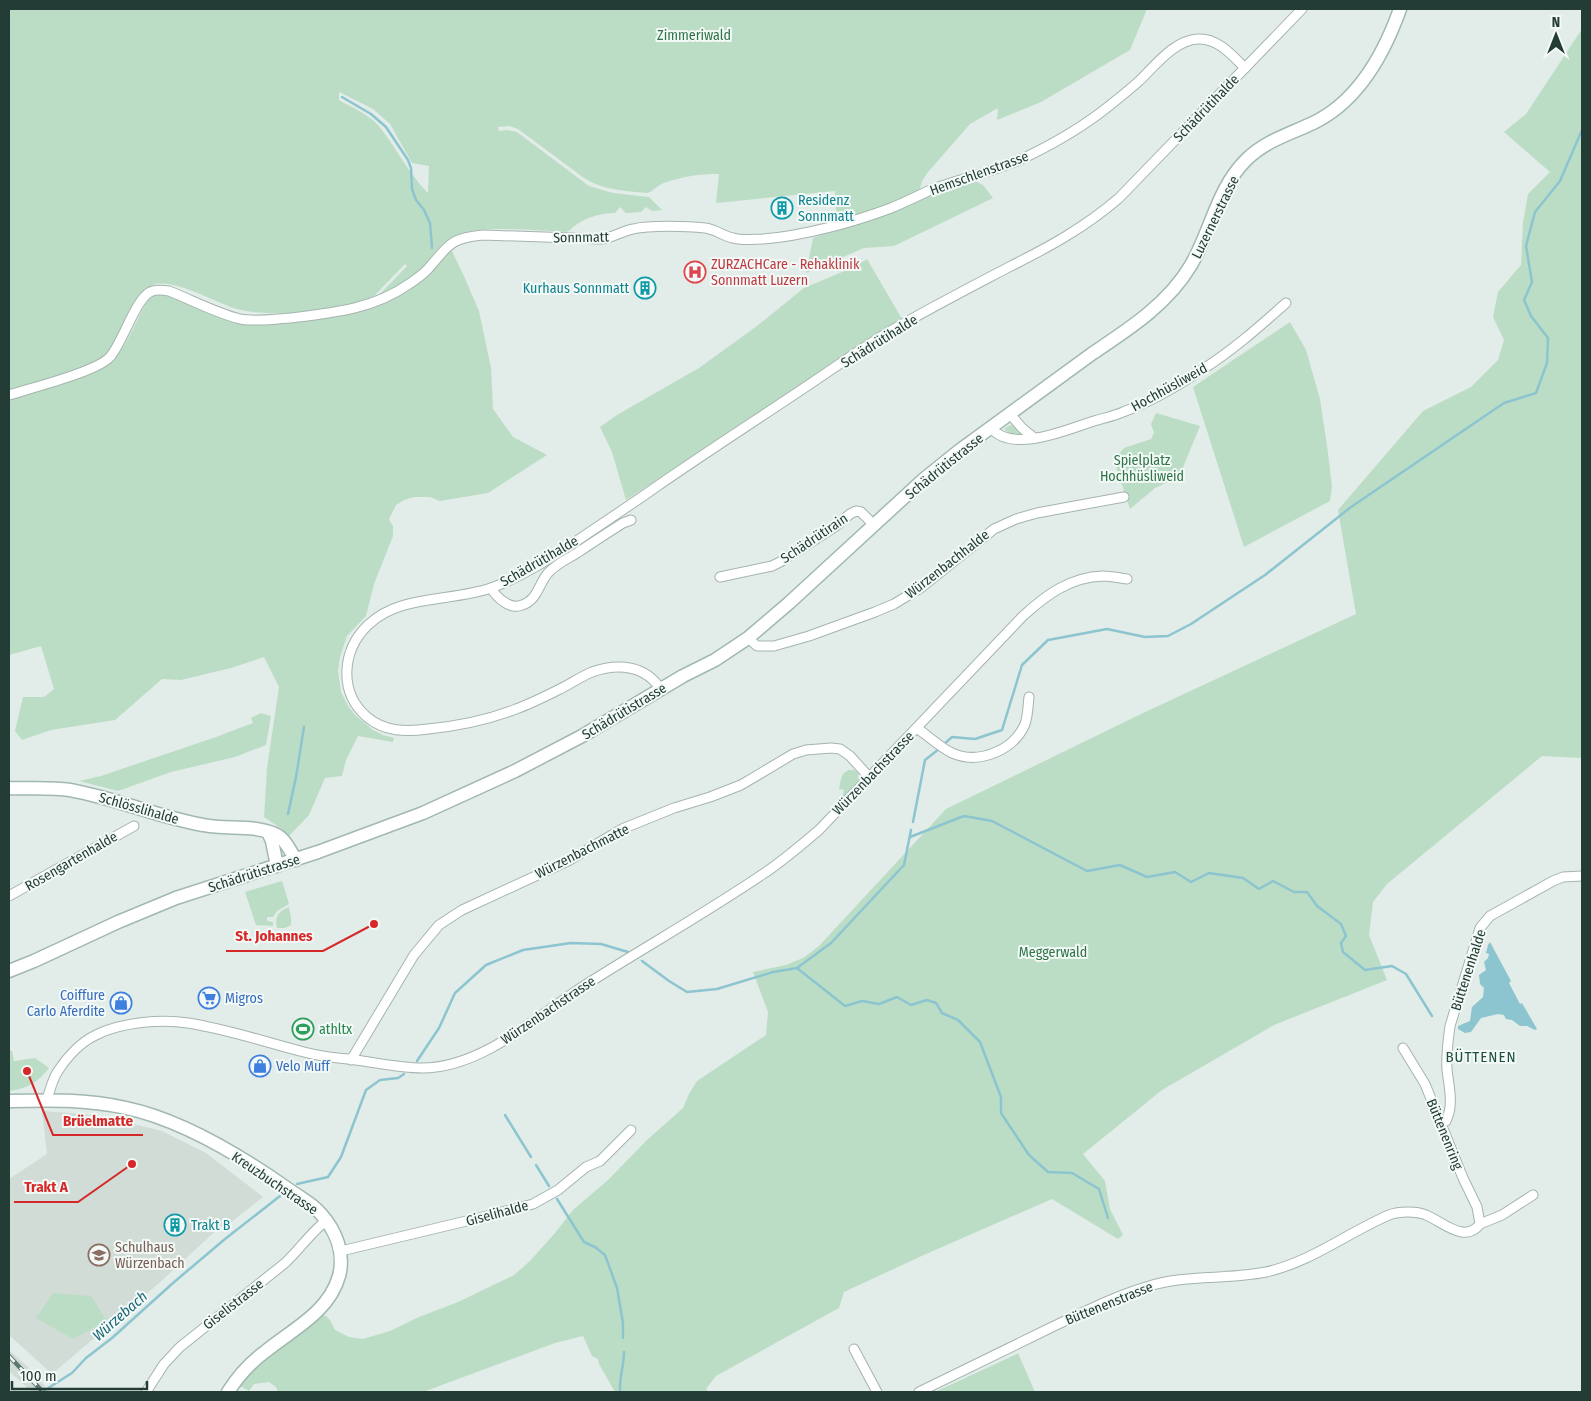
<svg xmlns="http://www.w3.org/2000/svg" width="1591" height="1401" font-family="'Fira Sans Condensed',sans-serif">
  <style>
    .built { fill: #d1dcd7 }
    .green { fill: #bcddc5; fill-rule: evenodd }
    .water { fill: #8cc5d0 }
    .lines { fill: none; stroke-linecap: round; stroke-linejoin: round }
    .stream { stroke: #8cc5d0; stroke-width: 2.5 }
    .street-casing { stroke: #a5b4af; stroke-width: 11 }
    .secondary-casing { stroke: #a1b8b0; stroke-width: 15 }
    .street { stroke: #fff; stroke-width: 9 }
    .secondary { stroke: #fff; stroke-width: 12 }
    .rail-casing { stroke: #5d7871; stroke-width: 4.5 }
    .rail { stroke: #f3f9f6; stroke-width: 2.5; stroke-dasharray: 8; stroke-linecap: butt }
    .labels { text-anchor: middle; stroke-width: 4; stroke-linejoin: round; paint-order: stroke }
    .park-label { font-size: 14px; fill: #2e7348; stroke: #f3f9f6 }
    .street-label { font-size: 14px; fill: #233d36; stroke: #f3f9f6 }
    .culture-label { font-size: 14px; fill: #0d838f; stroke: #f3f9f6; text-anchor: start }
    .health-label { font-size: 14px; fill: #be3a42; stroke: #f3f9f6; text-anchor: start }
    .shop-label { font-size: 14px; fill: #366cbe; stroke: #f3f9f6; text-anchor: start }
    .leisure-label { font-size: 14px; fill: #27864d; stroke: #f3f9f6; text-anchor: start }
    .education-label { font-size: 14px; fill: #785e54; stroke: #f3f9f6; text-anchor: start }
    .neighbourhood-label { font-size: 15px; letter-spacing: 1px; fill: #1f4f43; stroke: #f3f9f6 }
    .water-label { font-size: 15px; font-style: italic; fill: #1e6978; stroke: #f3f9f6 }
    .leader { fill: none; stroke: #d62828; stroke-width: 2 }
    .callout-dot { fill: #d62828; stroke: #f3f9f6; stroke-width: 2 }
    .callout-label { font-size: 15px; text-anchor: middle; font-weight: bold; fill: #d62828; stroke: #f3f9f6; stroke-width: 4; stroke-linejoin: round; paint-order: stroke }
  </style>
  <rect width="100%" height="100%" fill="#e2ece8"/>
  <g class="built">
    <polygon points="42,1111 83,1114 113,1119 162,1131 206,1153 263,1197 229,1224 220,1227 158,1284 52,1374 9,1335 9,1179 47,1154"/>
    <polygon points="9,1350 27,1366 50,1392 32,1392 9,1371"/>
  </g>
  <g class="green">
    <path d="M9,9H1147L1130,50L1041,102L997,120L998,108L970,124L928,172L922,181L919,192L878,210L837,221L835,191L716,203L719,174C697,174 685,176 664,183C657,185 654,191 647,193C625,191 603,190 584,178L518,129L509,126L498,127L499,131L507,130L517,132L589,186L613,193L649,197L662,210L652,211L646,207L641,212L626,213L620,207L615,213C599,213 580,219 569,231L566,232C540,231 476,224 455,236C443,242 431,262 422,272C410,284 392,289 378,296L407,266L405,264L375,295C346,313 270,318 237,309C217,304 165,272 148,288C144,292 141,300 139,304C130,319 122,333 114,347L107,356L84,368L9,393ZM339,92L373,109L390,124L412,163L429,166L428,193C408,173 396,147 378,125C368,114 351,107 339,100Z"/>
    <polygon points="1582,29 1582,758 1542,756 1387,884 1373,902 1369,935 1387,980 1274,1025 1162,1090 1083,1154 1105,1181 1110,1209 1123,1235 1118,1239 1052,1199 926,1254 844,1292 839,1308 716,1376 706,1389 708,1392 615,1392 599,1364 598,1359 592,1356 583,1336 555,1343 423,1392 278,1392 276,1387 269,1382 254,1384 249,1391 240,1386 257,1366 321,1315 326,1316 330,1320 335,1330 349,1337 363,1339 390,1331 419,1317 458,1302 514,1275 530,1261 555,1233 573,1210 608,1180 647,1140 683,1108 689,1094 697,1081 766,1035 768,1012 753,972 786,965 803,958 819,946 946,809 1141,714 1356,614 1338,510 1423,411 1471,387 1498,360 1504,340 1493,317 1498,292 1521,265 1523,223 1528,194 1550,172 1504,132 1526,114"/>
    <polygon points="977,180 977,182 983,185 993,198 894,246 864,248 806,273 813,238 827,232 891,213 931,195 932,196 937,194 937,192"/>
    <path d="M451,249L463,274L479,311L491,368L493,409L513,437L547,455L488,493L440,501L430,497H414L404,500L396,505L390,517L389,520L393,526V536L374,584L366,616L347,636L340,657L338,671L341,692L348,706L355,715L373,730L383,735L394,738L393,742L358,736L346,760L342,776L325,778L309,815L289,836L279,827L264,817L267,768L279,687L264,657L231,668L181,680L162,679L115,720L51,730L22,740L15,731L23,697H44L54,689L41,646L9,655V399C36,390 99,377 116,357C131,339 137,315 151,296L170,293L264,323L336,317L378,305Z"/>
    <polygon points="867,259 902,319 626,500 612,452 600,427 617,415 699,368 757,326 804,288 854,267"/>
    <polygon points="1290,322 1306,350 1320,399 1328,453 1332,487 1330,501 1244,547 1193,387"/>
    <polygon points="1156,413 1200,426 1179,477 1155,488 1130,509 1117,470 1116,460 1117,456 1124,448 1151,439 1154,433 1151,424"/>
    <polygon points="1013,424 1025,436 1013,435 1005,430 1005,428"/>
    <polygon points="261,713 271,716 266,745 235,757 171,772 118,791 79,781 101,776 216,737 253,723 251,718"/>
    <path d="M849,770H854L858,773L859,782L838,805H837V798H842L844,790L839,789C841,781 840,773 849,770Z"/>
    <polygon points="282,881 289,904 277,911 273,917 267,917 267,921 273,922 273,926 256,925 245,892"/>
    <path d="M289,907L291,918V925L285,928H277C274,916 279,911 289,907Z"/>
    <path d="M9,1051H12L14,1061L35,1058L49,1068C38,1082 27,1089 9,1091Z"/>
    <polygon points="53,1293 91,1296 107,1321 73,1339 36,1318"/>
    <polygon points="1018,1353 1035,1392 935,1392 1017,1354"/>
  </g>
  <polygon class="water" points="1490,942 1511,981 1509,983 1520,1004 1522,1003 1537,1029 1535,1030 1527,1026 1520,1026 1512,1020 1506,1019 1504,1015 1498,1014 1481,1018 1471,1032 1465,1033 1458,1029 1458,1026 1470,1021 1472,1007 1483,997 1484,988 1480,984 1479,975 1486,970 1484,962 1488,958 1489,954 1486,953 1488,945"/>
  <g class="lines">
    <g class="stream">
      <polyline points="342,97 371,114 386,127 408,160 411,168 412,189 416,200 424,210 430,223 432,248"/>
      <polyline points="943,745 952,737 975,739 1002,730 1022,665 1048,640 1107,629 1145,637 1168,636 1191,624 1265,575 1351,507 1504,403 1536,393 1547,363 1548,338 1531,316 1524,300 1532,282 1526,246 1535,212 1560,181 1582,130"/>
      <polyline points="288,814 296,777 304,727"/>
      <polyline points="913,822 925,760 939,749"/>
      <polyline points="910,837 964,816 992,821 1087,871 1120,865 1147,877 1175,872 1191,882 1209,873 1243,878 1259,889 1273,881 1294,892 1307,892 1317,906 1341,924 1346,936 1341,943 1343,952 1365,970 1392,966 1406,974 1432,1016"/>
      <polyline points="642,961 669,981 687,992 717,989 773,972 797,968 831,943 904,865 911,830"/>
      <polyline points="797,968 845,1006 862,1001 879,1004 897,997 911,1005 927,1000 936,1003 942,1013 958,1020 980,1042 1001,1097 1001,1113 1029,1155 1048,1172 1072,1173 1099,1189 1108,1218"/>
      <polyline points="417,1061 439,1028 455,993 486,965 523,950 571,943 601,944 628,952"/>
      <polyline points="505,1115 531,1157"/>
      <polyline points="536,1165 549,1186"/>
      <polyline points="297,1184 328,1177 341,1157 366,1090 380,1080 398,1078 404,1074"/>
      <polyline points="557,1199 584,1242 595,1247 605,1255 617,1288 623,1323 623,1338"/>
      <polyline points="42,1392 72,1373 86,1358 112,1338 173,1283 225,1239 280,1196"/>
      <path d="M620,1392C619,1378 624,1366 624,1352"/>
    </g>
    <g class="street-casing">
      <g id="street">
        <path d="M9,395C31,388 96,372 110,357C123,342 135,300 150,292C156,289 163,290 169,291C192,300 216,313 240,319C256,322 274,319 290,318C332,313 374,309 409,284C415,280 422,275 427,270C448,247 448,238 483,235L601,239C613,238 622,231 633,229C649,225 688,226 705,228C715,229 723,236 733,238C742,241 754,239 763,239C803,236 854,222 891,208C906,202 919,195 933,189C963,178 996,171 1026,157C1055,143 1084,126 1109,106C1119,98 1129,90 1138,82C1155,66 1174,40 1198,39C1218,38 1232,55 1245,68"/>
        <polyline points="1010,414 1022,428 1033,437"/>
        <path d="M991,428C1013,454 1068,429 1094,421C1104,418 1114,416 1123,412C1150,402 1176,387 1200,371C1231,352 1259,327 1286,303"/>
        <polyline points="720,577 772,566 780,562 836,526 850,514 856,511 861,512 874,525"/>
        <path d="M491,588C497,598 510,610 522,605C537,601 539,583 548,573C556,564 567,559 577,553C592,543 607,533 623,523L631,520"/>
        <polyline points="748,638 757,646 774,646 809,636 875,612 894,604 922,587 994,529 1016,519 1037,513 1124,497"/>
        <path d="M661,690C646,665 618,663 592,672C580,677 569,685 558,690C544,697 530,704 516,709C488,720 458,726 428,729C406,732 385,732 367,717C338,692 342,650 368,625C400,594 451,602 491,588C502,584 515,578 526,572C545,562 563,550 581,538C606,521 632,504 656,487C708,451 761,417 813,382C840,364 866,345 894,329C932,307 971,287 1009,267C1049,247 1084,228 1119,198L1302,9"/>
        <path d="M917,728C928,736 940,747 952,753C979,765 1014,750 1025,724C1028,716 1028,705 1029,697"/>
        <polyline points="9,896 134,826"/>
        <polyline points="351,1060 414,955 439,925 462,910 568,861 622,829 674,808 710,797 741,785 793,754 806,750 831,748 840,749 850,756 869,777"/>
        <path d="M47,1100C50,1090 52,1080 58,1071C67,1057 81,1042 96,1035C121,1022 161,1019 188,1023C227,1029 265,1042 304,1052C321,1057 339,1058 356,1060C378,1063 401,1068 422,1068C484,1068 540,1013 590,982C647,946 707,912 763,874C783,861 801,845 819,830L1023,616C1046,595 1070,577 1103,576C1111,576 1119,578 1127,579"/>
        <path d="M1440,1123L1446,1121C1454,1105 1449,1087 1447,1070C1446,1055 1448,1040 1450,1026L1480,928L1490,916L1553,881L1563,877L1582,876"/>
        <polyline points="1480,1224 1502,1215 1533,1195"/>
        <polyline points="341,1251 479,1218 533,1204 558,1190 586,1167 600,1161 631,1130"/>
        <polyline points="854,1349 877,1392"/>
        <path d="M146,1392L164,1364L180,1347L285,1263C300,1249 311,1232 327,1220"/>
        <path d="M919,1392C962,1371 1005,1350 1048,1329C1080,1314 1112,1297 1146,1287C1184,1274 1226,1280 1266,1272C1311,1262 1347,1233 1389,1215C1399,1211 1417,1211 1426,1215C1443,1222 1465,1244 1480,1224L1477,1207L1463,1178L1425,1084L1403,1048"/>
      </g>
    </g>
    <g class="secondary-casing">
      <g id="secondary">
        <path d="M9,788C29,789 50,787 70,790C115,798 158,817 203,825C227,830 252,824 275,834C285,838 290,851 296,860"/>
        <polyline points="268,832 272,841 277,866"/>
        <path d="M9,971L34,961L118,922L176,898L318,852L423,813L515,771L582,736L683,676L715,660L748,638L789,603L924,479L960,450L1093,353C1129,329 1168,304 1191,265C1211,231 1217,188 1247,159C1265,141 1290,134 1313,123C1357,102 1384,54 1400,9"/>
        <path d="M9,1101C49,1100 86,1099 126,1108C183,1120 243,1157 291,1191C301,1198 313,1204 321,1214C336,1231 345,1253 339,1276C329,1312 293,1329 266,1351C251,1362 238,1376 228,1392"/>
      </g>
    </g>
    <use href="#street" class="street"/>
    <use href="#secondary" class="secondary"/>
    <g class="rail-casing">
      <polyline id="rail" points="9,1356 43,1392"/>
    </g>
    <use href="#rail" class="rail"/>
  </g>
  <defs>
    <g id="building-ring" transform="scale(1.125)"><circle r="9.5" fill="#f3f9f6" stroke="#0f9aa8" stroke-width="1.5"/><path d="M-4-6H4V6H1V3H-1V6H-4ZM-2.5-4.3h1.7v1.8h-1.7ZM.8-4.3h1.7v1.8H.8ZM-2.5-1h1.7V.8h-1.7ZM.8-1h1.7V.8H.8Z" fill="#0f9aa8"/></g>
    <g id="hospital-ring" transform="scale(1.125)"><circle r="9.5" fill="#f3f9f6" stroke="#e0444e" stroke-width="1.5"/><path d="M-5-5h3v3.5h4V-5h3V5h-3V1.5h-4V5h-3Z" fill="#e0444e"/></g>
    <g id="supermarket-ring" transform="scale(1.125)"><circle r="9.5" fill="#f3f9f6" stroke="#3f7fe0" stroke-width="1.5"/><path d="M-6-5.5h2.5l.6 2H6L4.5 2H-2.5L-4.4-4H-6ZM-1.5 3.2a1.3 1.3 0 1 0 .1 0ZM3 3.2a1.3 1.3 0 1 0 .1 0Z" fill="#3f7fe0"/></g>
    <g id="shop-ring" transform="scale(1.125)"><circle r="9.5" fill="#f3f9f6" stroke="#3f7fe0" stroke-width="1.5"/><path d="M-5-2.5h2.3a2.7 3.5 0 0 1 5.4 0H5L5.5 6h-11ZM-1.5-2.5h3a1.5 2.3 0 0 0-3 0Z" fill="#3f7fe0"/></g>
    <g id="stadium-ring" transform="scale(1.125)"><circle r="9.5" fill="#f3f9f6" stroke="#2e9e5b" stroke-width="1.5"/><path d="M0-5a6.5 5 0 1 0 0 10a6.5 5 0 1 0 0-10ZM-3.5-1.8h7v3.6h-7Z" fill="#2e9e5b"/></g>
    <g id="school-ring" transform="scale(1.125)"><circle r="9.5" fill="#f3f9f6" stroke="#8d6e63" stroke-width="1.5"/><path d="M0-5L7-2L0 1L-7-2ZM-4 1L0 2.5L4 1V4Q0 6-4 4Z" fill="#8d6e63"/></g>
  </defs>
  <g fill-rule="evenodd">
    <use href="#building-ring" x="782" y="208"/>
    <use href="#hospital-ring" x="695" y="272"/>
    <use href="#building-ring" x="645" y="288"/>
    <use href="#supermarket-ring" x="209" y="998"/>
    <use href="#shop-ring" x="121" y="1003"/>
    <use href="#stadium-ring" x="303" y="1029"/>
    <use href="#shop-ring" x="260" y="1066"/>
    <use href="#building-ring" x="175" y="1225"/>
    <use href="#school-ring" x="99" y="1255"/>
  </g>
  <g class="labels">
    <g class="park-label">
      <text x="694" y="40">Zimmeriwald</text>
      <text x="1142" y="465">Spielplatz<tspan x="1142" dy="16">Hochhüsliweid</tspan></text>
      <text x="1053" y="957">Meggerwald</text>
    </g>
    <g class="street-label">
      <text transform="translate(1206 108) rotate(-46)" y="5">Schädrütihalde</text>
      <text transform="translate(979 173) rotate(-20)" y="5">Hemschlenstrasse</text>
      <text transform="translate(1215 217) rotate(-64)" y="5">Luzernerstrasse</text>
      <text transform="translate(581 237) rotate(-1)" y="5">Sonnmatt</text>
      <text transform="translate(879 341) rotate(-32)" y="5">Schädrütihalde</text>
      <text transform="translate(1169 387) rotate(-29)" y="5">Hochhüsliweid</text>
      <text transform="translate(944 466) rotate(-39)" y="5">Schädrütistrasse</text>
      <text transform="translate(814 538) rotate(-34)" y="5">Schädrütirain</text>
      <text transform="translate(539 561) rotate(-30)" y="5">Schädrütihalde</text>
      <text transform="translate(947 564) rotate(-38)" y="5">Würzenbachhalde</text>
      <text transform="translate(624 711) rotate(-31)" y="5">Schädrütistrasse</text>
      <text transform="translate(873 773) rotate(-46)" y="5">Würzenbachstrasse</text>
      <text transform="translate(139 808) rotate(16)" y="5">Schlösslihalde</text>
      <text transform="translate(582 851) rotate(-27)" y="5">Würzenbachmatte</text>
      <text transform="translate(71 861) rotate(-30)" y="5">Rosengartenhalde</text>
      <text transform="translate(254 873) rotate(-18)" y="5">Schädrütistrasse</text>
      <text transform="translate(1468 970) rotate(-72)" y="5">Büttenenhalde</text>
      <text transform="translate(548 1010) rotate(-34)" y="5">Würzenbachstrasse</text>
      <text transform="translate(1445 1134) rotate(68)" y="5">Büttenenring</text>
      <text transform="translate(275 1183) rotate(34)" y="5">Kreuzbuchstrasse</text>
      <text transform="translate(497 1213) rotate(-15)" y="5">Giselihalde</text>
      <text transform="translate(1109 1303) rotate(-22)" y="5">Büttenenstrasse</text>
      <text transform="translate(233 1304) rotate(-38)" y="5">Giselistrasse</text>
    </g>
    <g class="culture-label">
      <text x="798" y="205">Residenz<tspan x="798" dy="16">Sonnmatt</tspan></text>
      <text x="629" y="293" text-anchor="end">Kurhaus Sonnmatt</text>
      <text x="191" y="1230">Trakt B</text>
    </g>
    <g class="health-label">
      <text x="711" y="269">ZURZACHCare - Rehaklinik<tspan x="711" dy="16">Sonnmatt Luzern</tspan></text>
    </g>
    <g class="shop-label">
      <text x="105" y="1000" text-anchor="end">Coiffure<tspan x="105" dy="16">Carlo Aferdite</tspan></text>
      <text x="225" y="1003">Migros</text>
      <text x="276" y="1071">Velo Muff</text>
    </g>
    <g class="leisure-label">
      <text x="319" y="1034">athltx</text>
    </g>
    <g class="education-label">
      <text x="115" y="1252">Schulhaus<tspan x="115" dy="16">Würzenbach</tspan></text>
    </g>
    <g class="neighbourhood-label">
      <text x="1481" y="1062">BÜTTENEN</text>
    </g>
    <g class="water-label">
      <text transform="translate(120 1316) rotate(-41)" y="5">Würzebach</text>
    </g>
  </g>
  <path class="leader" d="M374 924L323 951H226M27 1071L53 1135H143M132 1164L78 1202H14"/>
  <g class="callout-dot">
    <circle cx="374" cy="924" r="5"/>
    <circle cx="27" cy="1071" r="5"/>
    <circle cx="132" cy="1164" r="5"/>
  </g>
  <g class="callout-label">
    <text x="274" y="941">St. Johannes</text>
    <text x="98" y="1126">Brüelmatte</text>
    <text x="46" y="1192">Trakt A</text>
  </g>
  <rect width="1591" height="1401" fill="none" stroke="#233d36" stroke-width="20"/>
  <g transform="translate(1556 35)" stroke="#f3f9f6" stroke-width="4" paint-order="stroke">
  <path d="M0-4L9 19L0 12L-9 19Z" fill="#233d36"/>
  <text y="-8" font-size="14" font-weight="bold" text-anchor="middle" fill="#233d36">N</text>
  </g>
  <path d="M12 1381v8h135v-8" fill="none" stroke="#233d36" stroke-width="2.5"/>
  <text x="20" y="1381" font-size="15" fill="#233d36" stroke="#f3f9f6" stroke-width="4" paint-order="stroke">100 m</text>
</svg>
